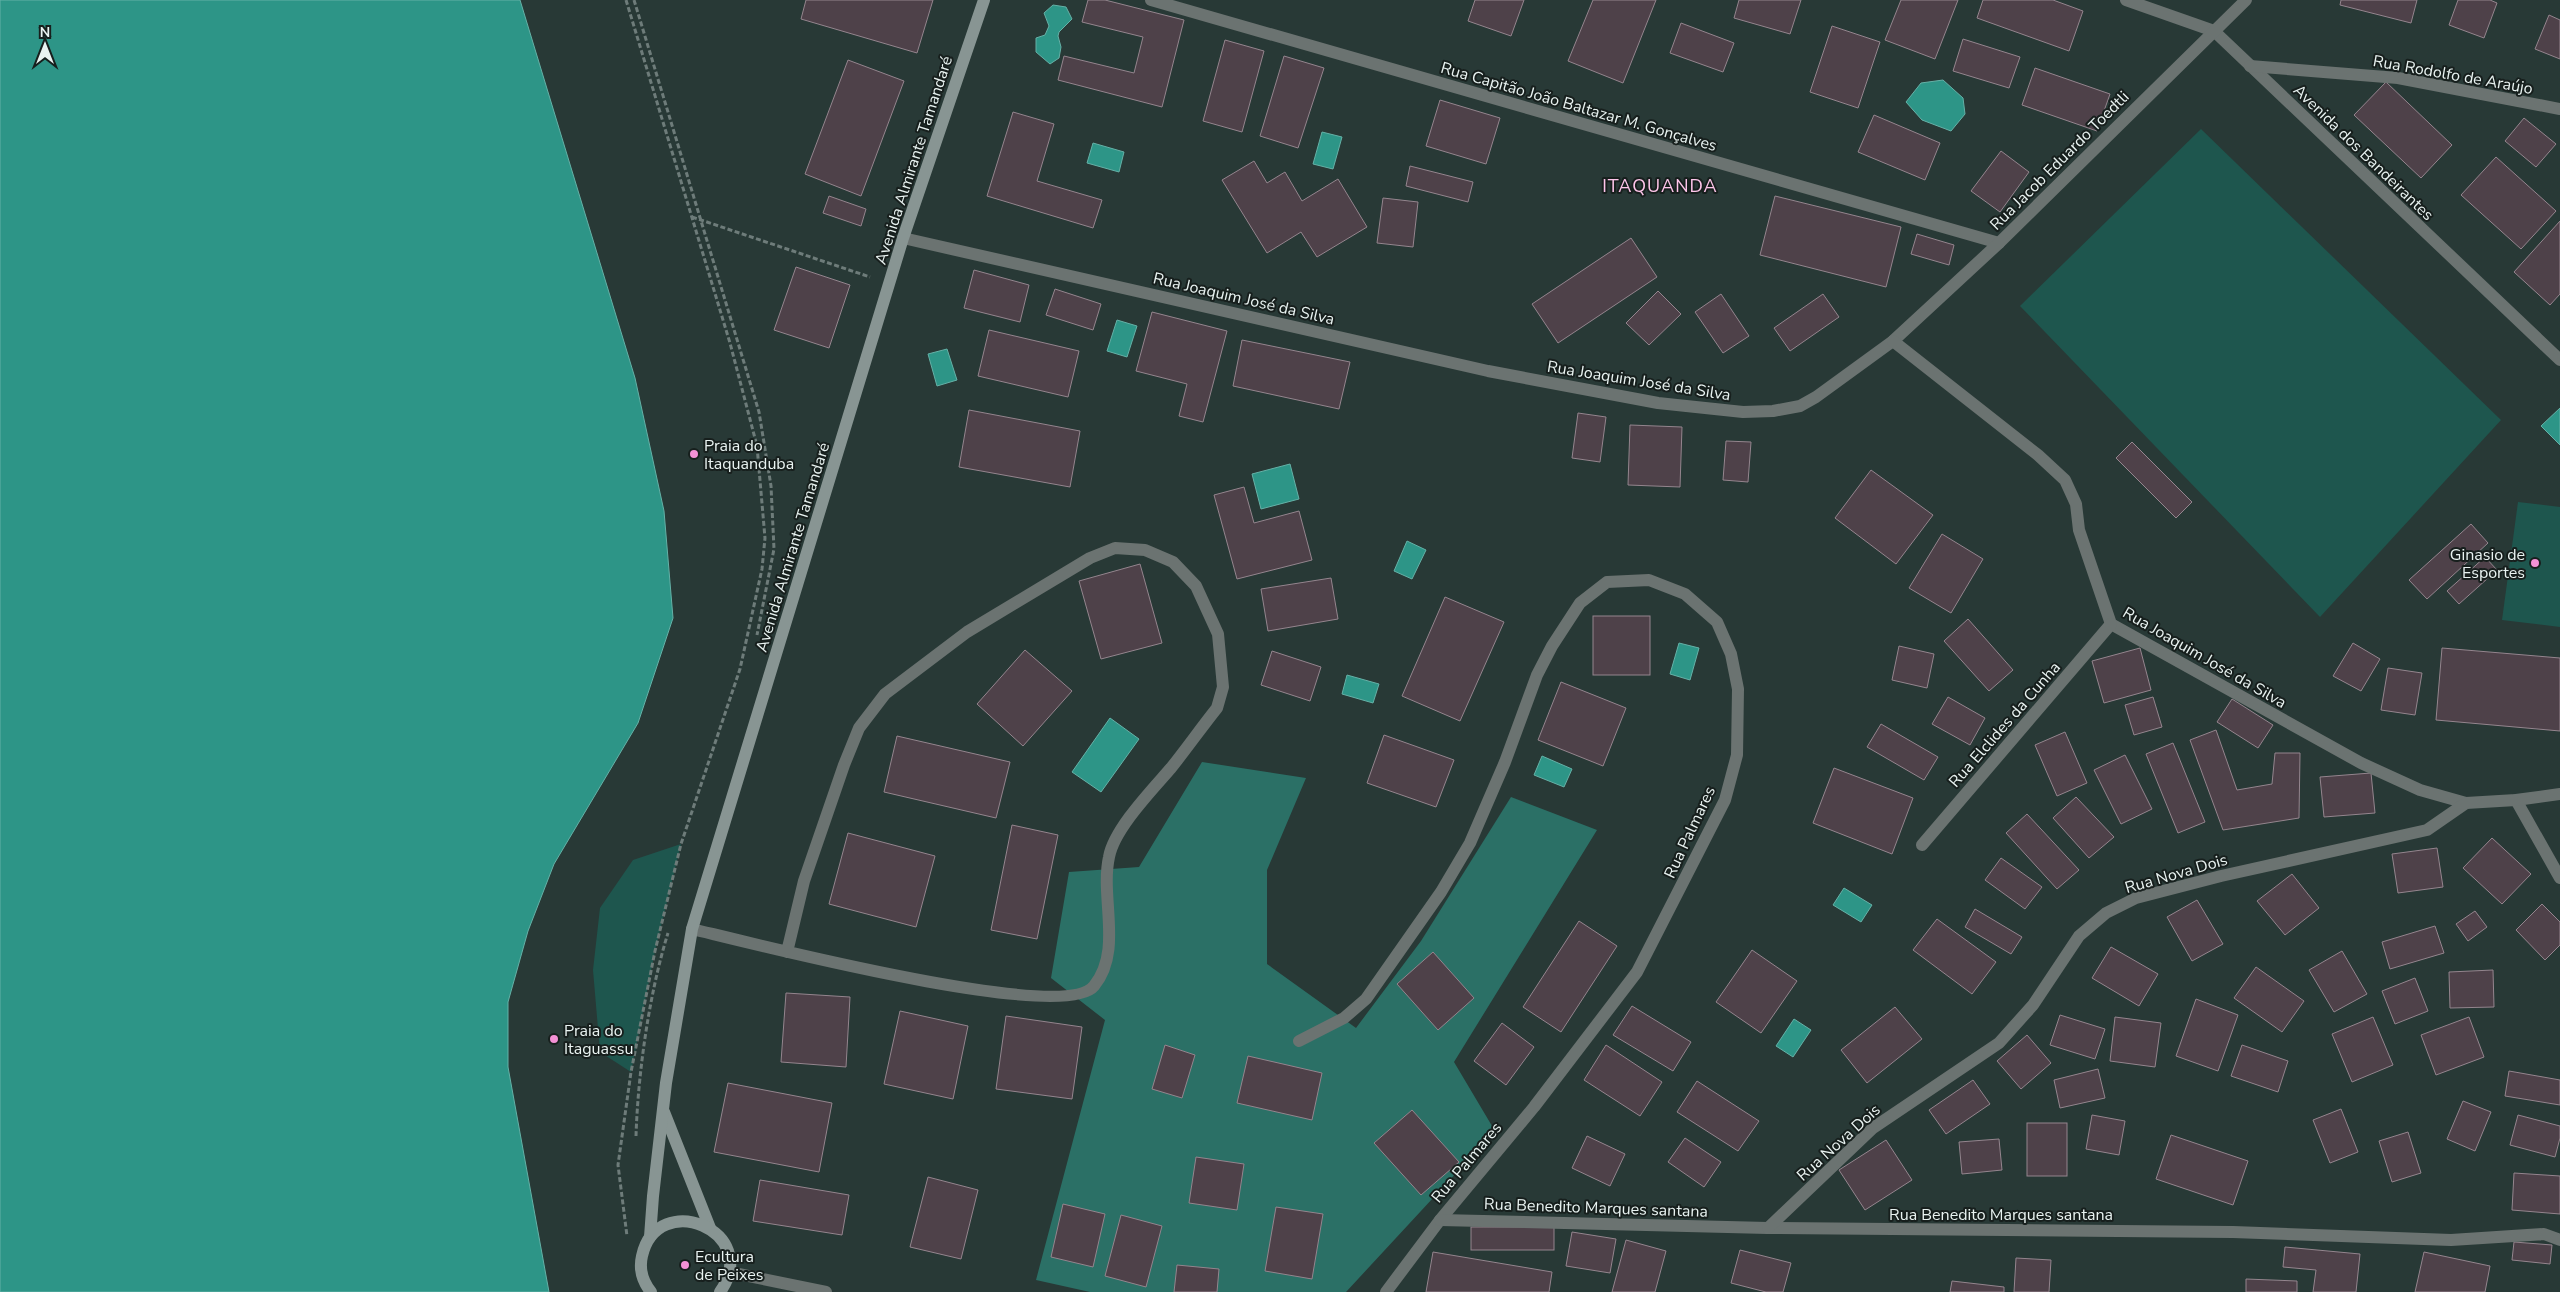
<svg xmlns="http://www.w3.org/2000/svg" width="2560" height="1292" font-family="'Nunito Sans',sans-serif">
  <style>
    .green { fill: #1e564e }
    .forest { fill: #2b7066 }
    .water { fill: #2d9587; stroke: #65b1a7 }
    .building { fill: #4e4149; stroke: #94858e }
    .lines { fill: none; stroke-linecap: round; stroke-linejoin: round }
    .path { stroke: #6e7c7a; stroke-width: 3; stroke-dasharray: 5 2.5; stroke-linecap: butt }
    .street { stroke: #6b7371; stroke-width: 12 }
    .secondary { stroke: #889593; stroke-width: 12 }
    .poi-dot { fill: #f391d5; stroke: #171f1d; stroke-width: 2 }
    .labels { text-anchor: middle; stroke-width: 4; stroke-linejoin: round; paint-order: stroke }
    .street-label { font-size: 16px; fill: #e9f3f1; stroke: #171f1d }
    .poi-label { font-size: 16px; fill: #e9f3f1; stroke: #171f1d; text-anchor: start }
    .neighbourhood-label { font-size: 18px; letter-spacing: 1px; fill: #ffc6eb; stroke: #171f1d }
  </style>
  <rect width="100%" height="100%" fill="#283936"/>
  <g class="green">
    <polygon points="2201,129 2501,420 2320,617 2020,306"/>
    <polygon points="2518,502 2560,507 2560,627 2502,620"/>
    <polygon points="681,844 655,951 631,1072 600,1052 593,970 600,908 633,860"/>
  </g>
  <polygon class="forest" points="1202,762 1306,778 1267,870 1267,964 1356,1028 1421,941 1511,797 1597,830 1454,1062 1495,1131 1346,1292 1090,1292 1036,1280 1105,1020 1051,978 1069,872 1139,867"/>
  <g class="water">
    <polygon points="0,0 520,0 635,378 664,511 673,618 638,723 554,864 528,931 508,1002 508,1067 549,1292 0,1292"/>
    <polygon points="1053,5 1066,7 1072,19 1059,32 1058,36 1061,47 1059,58 1050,64 1036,52 1036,38 1045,35 1049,26 1044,13"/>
    <polygon points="1943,80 1963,98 1965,114 1951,131 1922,120 1906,102 1921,83"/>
    <polygon points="1322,132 1342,137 1333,169 1313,164"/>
    <polygon points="1093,143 1124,152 1119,172 1087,163"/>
    <polygon points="1117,320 1137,326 1127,357 1107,351"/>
    <polygon points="947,349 957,380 937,386 928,354"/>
    <polygon points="2560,408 2560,445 2541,426"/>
    <polygon points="1290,464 1299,499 1261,509 1252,474"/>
    <polygon points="1407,541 1426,550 1412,579 1394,571"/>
    <polygon points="1679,643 1699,648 1690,680 1670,674"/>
    <polygon points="1347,675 1379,684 1373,703 1342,694"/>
    <polygon points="1110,718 1139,739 1101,792 1072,772"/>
    <polygon points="1542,756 1572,769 1564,787 1534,775"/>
    <polygon points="1844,888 1872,905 1861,922 1833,905"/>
    <polygon points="1794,1019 1811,1030 1793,1057 1776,1046"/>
  </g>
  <g class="building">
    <polygon points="806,0 933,0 917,53 801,19"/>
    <polygon points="1088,0 1105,0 1184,20 1162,107 1058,80 1064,56 1134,73 1143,37 1082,22"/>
    <polygon points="1475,0 1524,0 1511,36 1468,21"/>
    <polygon points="1593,0 1656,0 1623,83 1568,61"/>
    <polygon points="1739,0 1801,0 1790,34 1734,18"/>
    <polygon points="1901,0 1958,0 1935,59 1885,40"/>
    <polygon points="1983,0 2053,0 2083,11 2069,51 1977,18"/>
    <polygon points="2341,0 2417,0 2411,23 2340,5"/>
    <polygon points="2458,0 2490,0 2497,3 2484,38 2449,25"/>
    <polygon points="2549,15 2560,20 2560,59 2535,49"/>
    <polygon points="1681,23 1734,43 1723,72 1670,53"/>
    <polygon points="1832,26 1880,42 1858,108 1810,92"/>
    <polygon points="1963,39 2020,57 2009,88 1953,71"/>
    <polygon points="1225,40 1264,51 1242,132 1203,121"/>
    <polygon points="1284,56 1324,68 1298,148 1260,136"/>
    <polygon points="848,60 904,81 861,196 805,174"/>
    <polygon points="2035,68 2110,94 2097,131 2022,105"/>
    <polygon points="2386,82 2452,145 2421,178 2354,115"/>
    <polygon points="1440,100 1500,118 1486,164 1426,146"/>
    <polygon points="1013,112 1054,124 1037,181 1102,200 1093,228 987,196"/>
    <polygon points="1874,115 1940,143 1925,180 1858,152"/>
    <polygon points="2524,118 2556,144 2536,167 2505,141"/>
    <polygon points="2001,151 2029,172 2000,212 1971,191"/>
    <polygon points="2496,157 2556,211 2521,249 2461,195"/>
    <polygon points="1254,161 1267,183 1285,172 1302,201 1338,179 1367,227 1317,257 1301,232 1267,253 1222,180"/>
    <polygon points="1410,166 1473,182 1468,202 1406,186"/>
    <polygon points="829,196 866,209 861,226 823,213"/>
    <polygon points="1775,196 1901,227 1886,287 1760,255"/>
    <polygon points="1383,198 1418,202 1413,247 1377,243"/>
    <polygon points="2560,221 2560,294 2550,305 2514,272"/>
    <polygon points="1917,234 1954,245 1949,265 1911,254"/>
    <polygon points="1631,238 1657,277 1558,343 1532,304"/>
    <polygon points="796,267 850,285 829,348 774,330"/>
    <polygon points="974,270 1029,285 1020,322 964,308"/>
    <polygon points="1055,289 1101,304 1093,330 1046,315"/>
    <polygon points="1658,291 1681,314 1649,345 1626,323"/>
    <polygon points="1721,294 1749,336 1723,353 1695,312"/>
    <polygon points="1823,294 1839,317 1790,351 1774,328"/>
    <polygon points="1152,312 1227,331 1203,422 1179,416 1187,384 1136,371"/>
    <polygon points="989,330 1079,351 1068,397 978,376"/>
    <polygon points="1242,340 1350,362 1339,409 1233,386"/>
    <polygon points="969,410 1080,431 1070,487 959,467"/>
    <polygon points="1578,413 1606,417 1600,462 1572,458"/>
    <polygon points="1630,425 1682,427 1680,487 1628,485"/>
    <polygon points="1726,441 1751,442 1748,482 1723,480"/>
    <polygon points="2132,442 2192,502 2176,518 2116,458"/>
    <polygon points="1871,470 1933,515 1896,564 1835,518"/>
    <polygon points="1244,487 1254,523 1299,511 1312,560 1237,579 1214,495"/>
    <polygon points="2471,524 2488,543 2427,599 2409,580"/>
    <polygon points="1942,534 1983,559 1951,613 1909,588"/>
    <polygon points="2485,557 2497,570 2459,604 2447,591"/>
    <polygon points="1140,564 1162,643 1101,659 1079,581"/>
    <polygon points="1331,578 1338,619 1268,631 1261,589"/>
    <polygon points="1445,597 1504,622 1460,721 1402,696"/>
    <rect x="1593" y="616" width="57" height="59"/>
    <polygon points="1968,619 2013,670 1989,691 1944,641"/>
    <polygon points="2353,643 2380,659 2361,691 2333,676"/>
    <polygon points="1899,646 1934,654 1927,688 1892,680"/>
    <polygon points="2140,648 2151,690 2104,703 2092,661"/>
    <polygon points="2442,648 2560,658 2560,731 2436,720"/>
    <polygon points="1025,650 1072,691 1023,746 977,704"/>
    <polygon points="1272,651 1321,667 1310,701 1261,685"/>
    <polygon points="2388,668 2422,673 2415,715 2381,710"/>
    <polygon points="1561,682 1626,708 1603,766 1538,740"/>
    <polygon points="1948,697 1985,718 1970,745 1932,724"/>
    <polygon points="2153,697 2162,727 2134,735 2125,705"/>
    <polygon points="2232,699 2273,725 2258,748 2217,722"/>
    <polygon points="1881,724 1938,757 1924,780 1867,747"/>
    <polygon points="2216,730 2237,790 2272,784 2275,753 2300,753 2299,818 2223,830 2190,740"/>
    <polygon points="2065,732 2087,783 2057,796 2035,745"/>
    <polygon points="1384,735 1454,760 1436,807 1367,783"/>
    <polygon points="897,736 1010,762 996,818 884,792"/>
    <polygon points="2173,743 2205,822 2178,833 2146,754"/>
    <polygon points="2125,755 2152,809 2121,824 2094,770"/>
    <polygon points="1834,768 1913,798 1892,854 1813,823"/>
    <polygon points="2371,773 2375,813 2324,817 2320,777"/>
    <polygon points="2076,797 2114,837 2089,858 2053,818"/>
    <polygon points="2027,814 2079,870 2057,889 2006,833"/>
    <polygon points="1012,825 1058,835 1037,939 991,930"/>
    <polygon points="848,833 935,856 916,927 829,904"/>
    <polygon points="2492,838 2531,874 2502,904 2463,868"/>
    <polygon points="2437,848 2443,887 2398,893 2392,854"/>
    <polygon points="2001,858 2042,887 2025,909 1985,880"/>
    <polygon points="2292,874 2319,908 2285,935 2257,901"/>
    <polygon points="2197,900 2223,944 2192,961 2167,917"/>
    <polygon points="2542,904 2560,922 2560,945 2545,960 2516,930"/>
    <polygon points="1975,909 2022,937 2011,954 1965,927"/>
    <polygon points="2475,911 2487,927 2468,941 2456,924"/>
    <polygon points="1937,919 1996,962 1972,994 1913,950"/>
    <polygon points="1579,921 1617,946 1561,1032 1523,1007"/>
    <polygon points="2435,926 2444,953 2390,969 2382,942"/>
    <polygon points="2111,947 2158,974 2139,1006 2092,978"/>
    <polygon points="1752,950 1797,981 1761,1033 1716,1002"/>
    <polygon points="2342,951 2367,994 2334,1012 2309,970"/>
    <polygon points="1433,952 1474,998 1438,1030 1397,984"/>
    <polygon points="2256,967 2304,1001 2282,1032 2234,998"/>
    <polygon points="2493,970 2494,1007 2450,1008 2449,972"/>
    <polygon points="2415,978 2428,1011 2395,1024 2382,991"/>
    <polygon points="786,993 850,997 846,1067 781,1062"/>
    <polygon points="2196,999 2238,1015 2218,1071 2176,1056"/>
    <polygon points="1632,1006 1691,1042 1673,1071 1613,1035"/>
    <polygon points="1895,1007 1922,1039 1867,1083 1841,1050"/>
    <polygon points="900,1011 968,1026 953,1099 884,1084"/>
    <polygon points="2060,1015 2105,1029 2095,1059 2050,1045"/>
    <polygon points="1006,1016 1082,1027 1072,1099 996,1089"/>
    <polygon points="2115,1017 2161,1023 2155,1067 2110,1061"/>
    <polygon points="2373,1017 2393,1065 2352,1082 2332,1034"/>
    <polygon points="2469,1017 2484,1057 2436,1075 2421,1035"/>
    <polygon points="1502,1023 1534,1047 1506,1085 1474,1061"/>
    <polygon points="2027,1035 2051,1063 2021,1089 1997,1061"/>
    <polygon points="1165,1045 1195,1055 1182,1098 1152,1089"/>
    <polygon points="1606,1045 1662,1082 1640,1116 1584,1080"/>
    <polygon points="2242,1045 2288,1061 2278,1092 2231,1076"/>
    <polygon points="1248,1056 1322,1073 1312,1120 1237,1103"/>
    <polygon points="2098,1069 2105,1098 2060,1108 2054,1080"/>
    <polygon points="2509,1071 2560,1080 2560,1105 2505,1096"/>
    <polygon points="1973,1080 1990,1104 1946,1134 1929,1110"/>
    <polygon points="1697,1081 1759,1121 1738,1151 1677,1112"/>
    <polygon points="728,1083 832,1103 819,1172 714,1152"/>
    <polygon points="2463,1101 2491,1112 2475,1151 2447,1139"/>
    <polygon points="2341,1109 2358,1152 2330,1163 2313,1120"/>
    <polygon points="1412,1110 1459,1162 1421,1195 1374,1143"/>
    <polygon points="2092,1115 2125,1121 2119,1155 2086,1149"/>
    <polygon points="2518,1115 2560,1126 2560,1138 2555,1157 2510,1145"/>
    <rect x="2027" y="1123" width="40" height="53"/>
    <polygon points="2408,1132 2421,1173 2392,1182 2379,1141"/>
    <polygon points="2171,1135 2248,1161 2233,1205 2156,1179"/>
    <polygon points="1587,1136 1625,1154 1610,1186 1572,1168"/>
    <polygon points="1685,1138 1721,1162 1704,1187 1668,1162"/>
    <polygon points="1999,1139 2002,1170 1962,1174 1959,1142"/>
    <polygon points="1886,1140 1912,1180 1865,1210 1839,1170"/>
    <polygon points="1196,1157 1244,1164 1237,1210 1189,1203"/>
    <polygon points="2514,1173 2560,1176 2560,1214 2512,1210"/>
    <polygon points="928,1177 978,1190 961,1259 910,1247"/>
    <polygon points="760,1180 849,1195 842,1235 753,1221"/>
    <polygon points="1063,1204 1105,1214 1093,1267 1051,1257"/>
    <polygon points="1276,1207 1323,1214 1312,1279 1265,1271"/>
    <polygon points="1121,1215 1162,1226 1146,1287 1105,1276"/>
    <rect x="1471" y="1227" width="83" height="23"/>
    <polygon points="1572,1232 1616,1239 1610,1273 1566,1266"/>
    <polygon points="1626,1240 1666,1251 1655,1292 1612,1292"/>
    <polygon points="2514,1242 2552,1245 2550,1264 2512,1260"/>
    <polygon points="2285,1247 2360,1254 2356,1292 2313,1292 2316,1270 2283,1267"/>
    <polygon points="1740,1250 1791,1263 1783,1292 1766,1292 1731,1283"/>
    <polygon points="1433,1252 1552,1272 1549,1292 1426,1292"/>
    <polygon points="2424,1252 2490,1266 2485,1292 2415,1292"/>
    <polygon points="2016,1258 2051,1260 2049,1292 2014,1292"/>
    <polygon points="1177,1265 1219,1269 1217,1292 1174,1292"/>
    <polygon points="2246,1279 2297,1281 2297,1292 2246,1292"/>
    <polygon points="1952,1281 2004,1287 2004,1292 1950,1292"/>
  </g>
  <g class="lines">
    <g class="path">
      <polyline points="626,0 730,343 757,446 765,538 762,569 740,669 681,844 655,951 631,1072 618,1165 627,1236"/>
      <polyline points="634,0 759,412 771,486 774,549 757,635"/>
      <polyline points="692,217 870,277"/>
      <path d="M636,1136C638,1073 649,994 668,933"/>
    </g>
    <g class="street">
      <polyline points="1151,0 1999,243"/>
      <polyline points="2126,0 2214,31 2560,360"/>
      <polyline points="2250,66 2398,78 2560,109"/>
      <polyline points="903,238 1488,371 1658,403 1743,412 1773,411 1800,406 1816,397 1893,341 1999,243 2246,0"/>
      <polyline points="1893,341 2038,455 2065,480 2076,504 2079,530 2111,624 2361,763 2420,790 2466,803"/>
      <polyline points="2516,800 2560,878"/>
      <polyline points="1922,845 2111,624"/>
      <path d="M692,929C747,942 1063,1024 1094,986C1123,951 1100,898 1109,857C1114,829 1152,790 1171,768C1187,748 1201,728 1217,708L1223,687L1218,634L1196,586L1173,562L1145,550L1115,548L1090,558L967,632L885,694L859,728L844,765L804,881L787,952"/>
      <polyline points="1299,1041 1344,1018 1366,999 1441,892 1470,843 1505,762 1537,675 1552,646 1580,603 1607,582 1649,580 1685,594 1717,622 1731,654 1738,689 1737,755 1725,800 1637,972 1534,1107 1440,1220 1386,1292"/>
      <polyline points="1440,1220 1768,1228 2233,1232 2451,1240 2544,1234 2560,1240"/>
      <polyline points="1768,1228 1873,1128 1999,1043 2033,1005 2079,936 2106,913 2136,898 2221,876 2427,830 2466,803 2516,800 2560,794"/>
      <polyline points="729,1272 826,1292"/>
    </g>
    <g class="secondary">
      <polyline points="664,1112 710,1228"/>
      <polyline points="650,1237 653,1196 666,1083 692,929 903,238 984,0"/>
      <path d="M651,1292C643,1282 639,1269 642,1256C657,1188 763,1231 720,1292"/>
    </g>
  </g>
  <g class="poi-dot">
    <circle cx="694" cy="454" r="5"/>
    <circle cx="2535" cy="563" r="5"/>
    <circle cx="554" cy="1039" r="5"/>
    <circle cx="685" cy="1265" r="5"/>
  </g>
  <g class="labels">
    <g class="street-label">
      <text transform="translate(2453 74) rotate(10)" y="6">Rua Rodolfo de Araújo</text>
      <text transform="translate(1579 106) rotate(16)" y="6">Rua Capitão João Baltazar M. Gonçalves</text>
      <text transform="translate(2364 152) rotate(44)" y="6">Avenida dos Bandeirantes</text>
      <text transform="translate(913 160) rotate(-72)" y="6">Avenida Almirante Tamandaré</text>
      <text transform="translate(2059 160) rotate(-45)" y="6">Rua Jacob Eduardo Toedtli</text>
      <text transform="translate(1244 298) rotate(13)" y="6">Rua Joaquim José da Silva</text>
      <text transform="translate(1639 380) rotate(9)" y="6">Rua Joaquim José da Silva</text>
      <text transform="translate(792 547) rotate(-73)" y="6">Avenida Almirante Tamandaré</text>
      <text transform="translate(2205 657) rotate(30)" y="6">Rua Joaquim José da Silva</text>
      <text transform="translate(2004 724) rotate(-49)" y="6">Rua Elclides da Cunha</text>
      <text transform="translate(1689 832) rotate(-65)" y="6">Rua Palmares</text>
      <text transform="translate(2176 873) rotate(-16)" y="6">Rua Nova Dois</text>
      <text transform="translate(1838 1142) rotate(-42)" y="6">Rua Nova Dois</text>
      <text transform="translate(1466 1162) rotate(-50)" y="6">Rua Palmares</text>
      <text transform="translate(1596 1207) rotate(2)" y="6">Rua Benedito Marques santana</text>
      <text x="2001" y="1220">Rua Benedito Marques santana</text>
    </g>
    <g class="poi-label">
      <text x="704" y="451">Praia do<tspan x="704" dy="18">Itaquanduba</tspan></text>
      <text x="2525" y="560" text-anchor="end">Ginasio de<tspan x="2525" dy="18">Esportes</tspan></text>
      <text x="564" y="1036">Praia do<tspan x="564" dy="18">Itaguassu</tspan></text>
      <text x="695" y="1262">Ecultura<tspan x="695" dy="18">de Peixes</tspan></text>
    </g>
    <g class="neighbourhood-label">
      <text x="1660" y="192">ITAQUANDA</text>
    </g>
  </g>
  <g transform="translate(45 45)" stroke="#171f1d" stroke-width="4" paint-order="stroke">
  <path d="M0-4L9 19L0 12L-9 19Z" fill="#e9f3f1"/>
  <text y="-8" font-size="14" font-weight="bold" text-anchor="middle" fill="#e9f3f1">N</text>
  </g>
</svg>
